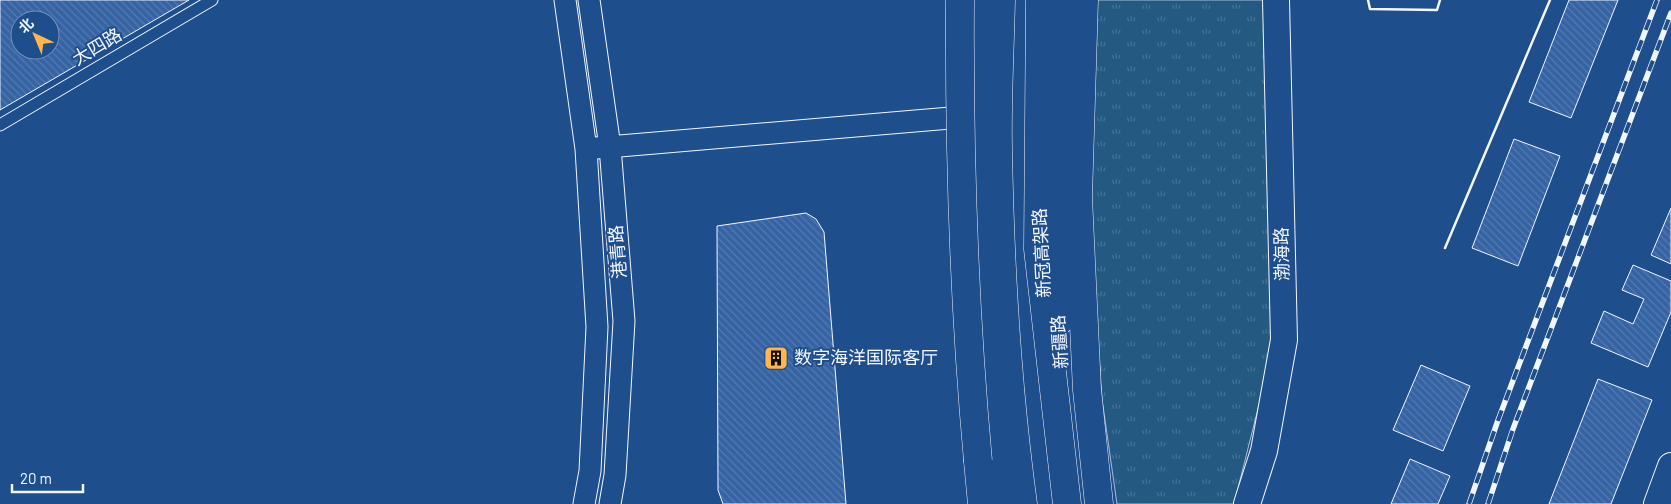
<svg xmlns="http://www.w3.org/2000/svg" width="1671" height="504" font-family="Barlow,'Noto Sans SC',sans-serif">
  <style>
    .park { fill: url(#park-tufts); stroke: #a8bbd7 }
    .building { fill: url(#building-back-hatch); stroke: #f2f6ff; fill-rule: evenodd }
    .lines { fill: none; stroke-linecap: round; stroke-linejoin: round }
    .service-casing { stroke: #f2f6ff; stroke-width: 13 }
    .minor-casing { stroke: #f2f6ff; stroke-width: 23 }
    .tertiary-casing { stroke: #f2f6ff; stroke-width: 28 }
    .secondary-casing { stroke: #f2f6ff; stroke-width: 29 }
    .trunk-casing { stroke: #f2f6ff; stroke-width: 29 }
    .service { stroke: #1f4e8c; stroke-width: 11 }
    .minor { stroke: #1f4e8c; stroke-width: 21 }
    .tertiary { stroke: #1f4e8c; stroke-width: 26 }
    .secondary { stroke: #1f4e8c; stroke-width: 28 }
    .trunk { stroke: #1f4e8c; stroke-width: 28 }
    .rail-casing { stroke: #f2f6ff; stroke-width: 5.5 }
    .rail { stroke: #1f4e8c; stroke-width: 4; stroke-dasharray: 11; stroke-linecap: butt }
    .trunk-bridge-casing { stroke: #f2f6ff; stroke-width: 29; stroke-linecap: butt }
    .trunk-bridge { stroke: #1f4e8c; stroke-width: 28 }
    .wall { stroke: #f2f6ff; stroke-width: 2.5 }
    .labels { text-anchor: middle; stroke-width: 4; stroke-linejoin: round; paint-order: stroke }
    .street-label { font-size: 18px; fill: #f2f6ff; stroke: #1f4e8c }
    .poi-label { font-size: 18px; fill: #f2f6ff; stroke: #1f4e8c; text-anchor: start }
  </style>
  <defs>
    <pattern id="park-tufts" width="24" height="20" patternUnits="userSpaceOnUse" patternTransform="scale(1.25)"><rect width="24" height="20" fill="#245a82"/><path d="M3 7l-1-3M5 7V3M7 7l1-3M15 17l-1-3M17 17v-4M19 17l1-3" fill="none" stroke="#447295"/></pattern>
    <pattern id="building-back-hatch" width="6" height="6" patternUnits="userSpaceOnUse" patternTransform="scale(1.25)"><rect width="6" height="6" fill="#3563a3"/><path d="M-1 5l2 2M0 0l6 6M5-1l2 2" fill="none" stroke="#537ab1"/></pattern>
  </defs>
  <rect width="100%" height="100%" fill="#1f4e8c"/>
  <polygon class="park" points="1097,0 1267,0 1276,307 1270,361 1234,504 1117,504 1102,399 1090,222"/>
  <g class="building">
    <path d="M0,0H189L0,110ZM20,20H50V50H20Z"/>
    <polygon points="1569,0 1618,0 1571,118 1529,102"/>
    <polygon points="1514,139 1560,156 1518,266 1472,248"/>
    <polygon points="1671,208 1671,264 1651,255"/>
    <polygon points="806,213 816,219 824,232 846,504 723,504 718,490 717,226"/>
    <polygon points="1633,265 1671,281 1671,312 1648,367 1591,343 1604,311 1633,324 1644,299 1622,290"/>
    <polygon points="1421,365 1470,386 1443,451 1393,430"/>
    <polygon points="1598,379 1652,400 1611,504 1549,504"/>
    <polygon points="1410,459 1450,476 1438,504 1391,504"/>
  </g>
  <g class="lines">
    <g class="service-casing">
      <polyline id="service" points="0,125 212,0"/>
    </g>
    <g class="minor-casing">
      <g id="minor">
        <polyline points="565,0 586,149 597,327 590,471 584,504"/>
        <polyline points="589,0 610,147 624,321 615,475 610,504"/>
        <polyline points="596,148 974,116"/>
      </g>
    </g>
    <g class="tertiary-casing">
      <g id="tertiary">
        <polyline points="1247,504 1264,451 1284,340 1276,0"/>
        <polyline points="1657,504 1671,466"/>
      </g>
    </g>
    <g class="secondary-casing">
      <g id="secondary">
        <path d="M977,0C976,168 979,338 1001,504"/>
        <polyline points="1058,0 1052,232 1059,321"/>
      </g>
    </g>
    <g class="trunk-casing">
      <g id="trunk">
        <path d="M1001,0C1000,49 997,99 998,148C1000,267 1007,387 1023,504"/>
        <polyline points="1040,0 1038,249 1067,504"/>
        <polyline points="1084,0 1078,197 1087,390 1099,504"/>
        <polyline points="978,461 982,504"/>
      </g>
    </g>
    <use href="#service" class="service"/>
    <use href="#minor" class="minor"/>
    <use href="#tertiary" class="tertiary"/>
    <use href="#secondary" class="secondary"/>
    <use href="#trunk" class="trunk"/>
    <g class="rail-casing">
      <g id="rail">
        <polyline points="1469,504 1497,423 1657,0"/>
        <polyline points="1488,504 1513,429 1671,13"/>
      </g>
    </g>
    <use href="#rail" class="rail"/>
    <g class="trunk-bridge-casing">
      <path id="trunk-bridge" d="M960,0C959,153 964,308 978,461"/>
    </g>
    <use href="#trunk-bridge" class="trunk-bridge"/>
    <g class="wall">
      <polyline points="1368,0 1370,9 1437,10 1440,0"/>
      <polyline points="1445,248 1550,0"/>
    </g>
  </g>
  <defs>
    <g id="building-square" transform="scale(1.25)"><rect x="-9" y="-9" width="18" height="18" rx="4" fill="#ffb74d" stroke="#1f4e8c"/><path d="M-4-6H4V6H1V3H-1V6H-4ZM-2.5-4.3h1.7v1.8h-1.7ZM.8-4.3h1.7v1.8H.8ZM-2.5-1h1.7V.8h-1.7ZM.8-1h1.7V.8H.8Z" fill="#111"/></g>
  </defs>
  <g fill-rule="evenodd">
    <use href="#building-square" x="776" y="358"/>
  </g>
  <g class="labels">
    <g class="street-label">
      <text transform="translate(97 47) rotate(-31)" y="6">大四路</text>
      <text transform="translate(618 252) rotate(-95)" y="6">港青路</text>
      <text transform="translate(1042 253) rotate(-93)" y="6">新冠高架路</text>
      <text transform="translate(1282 254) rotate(-91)" y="6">渤海路</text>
      <text transform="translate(1060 342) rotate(-94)" y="6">新疆路</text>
    </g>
    <g class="poi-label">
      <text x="794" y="364">数字海洋国际客厅</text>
    </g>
  </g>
  <g transform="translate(35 35) rotate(316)"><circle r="24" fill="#1f4e8c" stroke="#7391ba"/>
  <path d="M0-4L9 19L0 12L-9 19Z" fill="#ffb74d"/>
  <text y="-8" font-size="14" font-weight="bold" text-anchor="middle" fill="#f2f6ff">北</text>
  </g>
  <path d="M12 484v8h71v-8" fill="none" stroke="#f2f6ff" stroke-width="2.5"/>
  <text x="20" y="484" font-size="15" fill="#f2f6ff" stroke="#1f4e8c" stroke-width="4" paint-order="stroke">20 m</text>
</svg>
